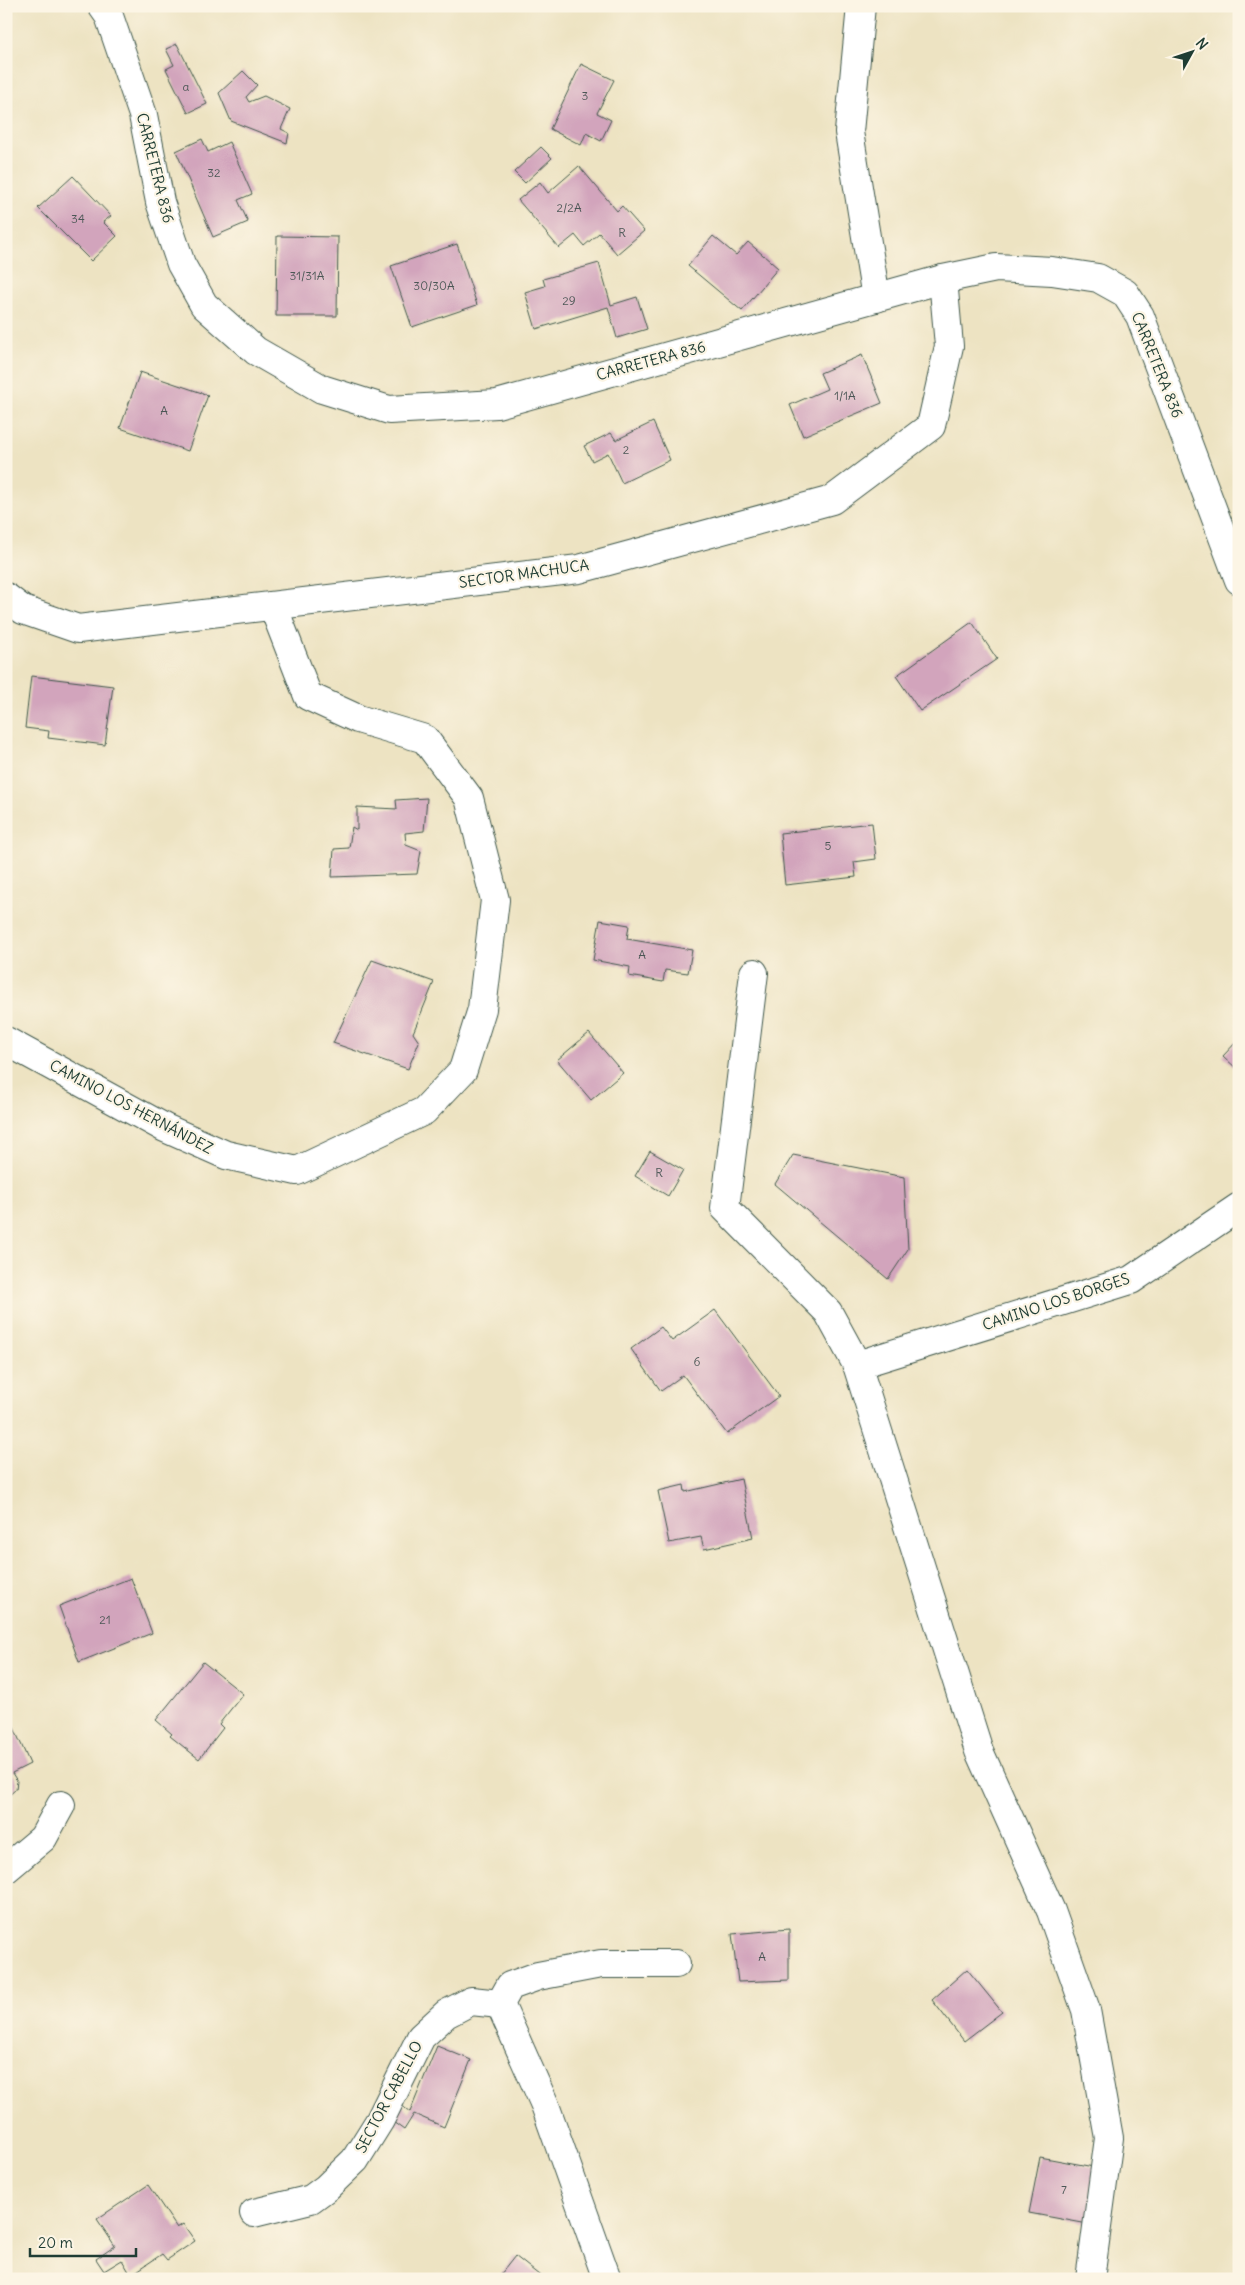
<svg xmlns="http://www.w3.org/2000/svg" width="1245" height="2285" font-family="Delius,sans-serif">
  <style>
    .building { fill: #d2a4bc }
    .lines { fill: none; stroke-linecap: round; stroke-linejoin: round }
    .minor-casing { stroke: #3e5649; stroke-width: 30 }
    .minor { stroke: #fff; stroke-width: 28 }
    .labels { text-anchor: middle; stroke-width: 4.5; stroke-linejoin: round; paint-order: stroke }
    .number-label { font-size: 12px; fill: #4c5756 }
    .street-label { font-size: 15px; fill: #1f3d34; stroke: #fcf5e5 }
  </style>
  <rect width="100%" height="100%" fill="#fcf5e5"/>
  <filter id="ink" filterUnits="userSpaceOnUse"><feTurbulence type="fractalNoise" baseFrequency=".02" numOctaves="2"/><feDisplacementMap in="SourceGraphic" scale="10" xChannelSelector="R" yChannelSelector="G"/><feConvolveMatrix kernelMatrix="1 2 1 2 8 2 1 2 1" color-interpolation-filters="sRGB"/></filter>
  <filter id="wash" filterUnits="userSpaceOnUse"><feTurbulence type="fractalNoise" baseFrequency=".0096" numOctaves="4" result="noise"/><feDisplacementMap in="SourceGraphic" scale="20" xChannelSelector="R" yChannelSelector="G"/><feGaussianBlur stdDeviation="1.12" result="paint"/><feColorMatrix in="noise" values="0 0 0 0 0 0 0 0 0 0 0 0 0 0 0 0 0 1.4 0 .05"/><feComposite in="paint" operator="in"/></filter>
  <g filter="url(#wash)">
    <rect width="100%" height="100%" fill="#ede3c2"/>
    <g id="blocks">
      <g class="building">
        <polygon points="177,44 207,104 188,113 166,69 174,65 166,49"/>
        <polygon points="581,64 614,80 597,113 611,120 601,141 586,133 581,145 550,129"/>
        <polygon points="243,71 257,85 246,97 249,102 264,96 290,109 281,129 289,133 287,143 231,121 219,93"/>
        <polygon points="202,139 208,152 229,142 252,194 238,200 248,222 213,237 176,151"/>
        <polygon points="541,147 552,158 525,183 514,172"/>
        <polygon points="579,166 617,211 622,206 644,231 617,254 599,233 584,246 575,235 559,248 518,200 540,182 548,193"/>
        <polygon points="73,176 111,216 103,222 117,236 91,261 38,208"/>
        <polygon points="277,236 338,237 337,316 276,316"/>
        <polygon points="713,236 736,255 748,242 778,268 742,311 688,266"/>
        <polygon points="457,244 477,305 412,327 391,266"/>
        <polygon points="599,263 611,305 637,297 647,329 617,338 608,307 536,329 525,292 545,286 543,279"/>
        <polygon points="862,355 882,403 803,436 790,405 827,389 820,373"/>
        <polygon points="140,372 208,395 188,451 120,428"/>
        <polygon points="653,422 670,460 622,483 608,453 592,461 584,446 611,433 616,440"/>
        <polygon points="972,622 997,659 920,711 896,676"/>
        <polygon points="31,676 113,686 105,745 48,738 49,731 25,728"/>
        <polygon points="427,798 424,831 405,833 406,845 421,851 417,874 332,877 334,849 349,848 352,827 357,830 357,807 397,809 396,800"/>
        <polygon points="872,823 876,859 854,862 856,877 785,885 780,833"/>
        <polygon points="600,920 629,925 627,939 692,950 688,973 665,970 663,982 629,976 630,967 593,960"/>
        <polygon points="372,960 434,982 413,1033 419,1042 408,1069 333,1043"/>
        <polygon points="589,1033 623,1073 591,1100 557,1060"/>
        <polygon points="1239,1039 1239,1071 1223,1056"/>
        <polygon points="650,1151 683,1170 668,1196 635,1176"/>
        <polygon points="793,1155 904,1177 908,1249 888,1279 775,1184"/>
        <polygon points="715,1310 779,1396 727,1434 683,1375 661,1391 631,1349 661,1327 672,1341"/>
        <polygon points="741,1479 753,1538 704,1549 701,1537 669,1543 658,1491 684,1485 685,1492"/>
        <polygon points="131,1578 152,1633 79,1662 59,1606"/>
        <polygon points="203,1662 243,1694 219,1724 223,1728 199,1759 170,1736 172,1734 156,1720"/>
        <polygon points="6,1710 30,1764 12,1773 17,1781 16,1789 6,1798"/>
        <polygon points="789,1929 789,1980 738,1982 732,1934"/>
        <polygon points="967,1969 1002,2012 964,2041 932,2000"/>
        <polygon points="437,2046 471,2060 444,2127 414,2114 404,2130 389,2119 401,2105 410,2112"/>
        <polygon points="1040,2157 1099,2168 1088,2224 1029,2213"/>
        <polygon points="148,2185 177,2228 183,2224 195,2241 167,2260 162,2254 131,2275 122,2260 104,2271 96,2259 115,2246 97,2219"/>
        <polygon points="515,2256 544,2279 497,2279"/>
      </g>
    </g>
  </g>
  <g filter="url(#ink)">
    <use href="#blocks" fill-opacity="0" stroke="#3e5649" stroke-width="1"/>
    <g class="lines">
      <g class="minor-casing">
        <g id="minor">
          <polyline points="102,6 109,16 143,115 160,202 181,264 204,305 256,351 322,389 389,410 497,404 943,279 996,268 1052,271 1098,278 1125,293 1140,316 1239,580"/>
          <polyline points="861,6 849,132 876,298"/>
          <polyline points="6,597 23,610 78,629 579,569 832,500 931,426 949,346 943,279"/>
          <polyline points="754,973 725,1208 828,1312 857,1365 979,1751 1051,1911 1086,2010 1109,2138 1090,2279"/>
          <polyline points="6,1041 165,1128 226,1155 297,1171 424,1111 463,1070 482,1009 495,900 469,798 425,739 358,719 308,696 273,606"/>
          <polyline points="857,1365 1131,1280 1239,1207"/>
          <polyline points="6,1869 43,1838 61,1805"/>
          <polyline points="254,2213 311,2199 326,2188 355,2160 380,2120 421,2037 446,2014 471,2001 500,2004"/>
          <polyline points="607,2279 545,2105 500,2004 510,1986 538,1976 601,1964 676,1964"/>
        </g>
      </g>
      <use href="#minor" class="minor"/>
    </g>
  </g>
  <g class="labels">
    <g class="number-label">
      <text x="186" y="91">a</text>
      <text x="585" y="100">3</text>
      <text x="214" y="177">32</text>
      <text x="569" y="212">2/2A</text>
      <text x="78" y="223">34</text>
      <text x="622" y="237">R</text>
      <text x="307" y="280">31/31A</text>
      <text x="434" y="290">30/30A</text>
      <text x="569" y="305">29</text>
      <text x="845" y="400">1/1A</text>
      <text x="164" y="415">A</text>
      <text x="626" y="454">2</text>
      <text x="828" y="850">5</text>
      <text x="642" y="959">A</text>
      <text x="659" y="1177">R</text>
      <text x="697" y="1366">6</text>
      <text x="105" y="1624">21</text>
      <text x="762" y="1961">A</text>
      <text x="1064" y="2194">7</text>
    </g>
    <g class="street-label">
      <text transform="translate(155 168) rotate(76)" y="5">CARRETERA 836</text>
      <text transform="translate(651 361) rotate(-15)" y="5">CARRETERA 836</text>
      <text transform="translate(1157 365) rotate(68)" y="5">CARRETERA 836</text>
      <text transform="translate(524 574) rotate(-8)" y="5">SECTOR MACHUCA</text>
      <text transform="translate(131 1107) rotate(28)" y="5">CAMINO LOS HERNÁNDEZ</text>
      <text transform="translate(1056 1302) rotate(-18)" y="5">CAMINO LOS BORGES</text>
      <text transform="translate(389 2097) rotate(-62)" y="5">SECTOR CABELLO</text>
    </g>
  </g>
  <rect width="1245" height="2285" fill="none" stroke="#fcf5e5" stroke-width="25"/>
  <g transform="translate(1192 52) rotate(50)" stroke="#fcf5e5" stroke-width="4" paint-order="stroke">
  <path d="M0-4L9 19L0 12L-9 19Z" fill="#1f3d34"/>
  <text y="-8" font-size="14" font-weight="bold" text-anchor="middle" fill="#1f3d34">N</text>
  </g>
  <path d="M30 2248v8h106v-8" fill="none" stroke="#1f3d34" stroke-width="2.5"/>
  <text x="38" y="2248" font-size="15" fill="#1f3d34" stroke="#fcf5e5" stroke-width="4" paint-order="stroke">20 m</text>
</svg>
